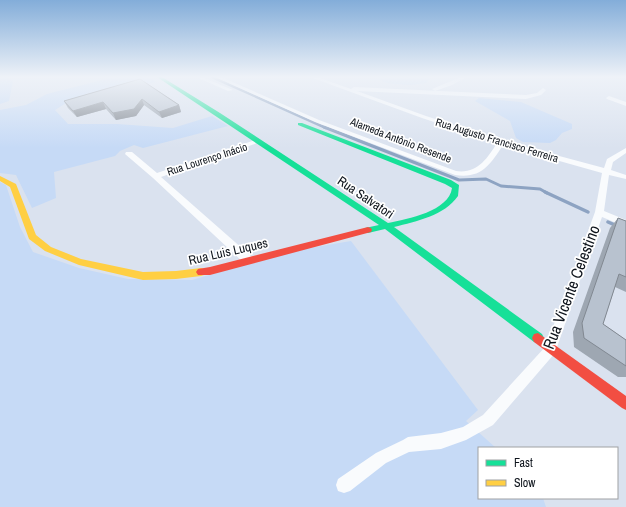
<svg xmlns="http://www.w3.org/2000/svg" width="626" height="507" font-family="'Archivo Narrow',sans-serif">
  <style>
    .green { fill: #c6daf6 }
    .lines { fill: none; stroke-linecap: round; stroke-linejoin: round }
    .stream-far2 { stroke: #8da3c2; stroke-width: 2.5 }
    .stream-far1 { stroke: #8da3c2; stroke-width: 3 }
    .stream { stroke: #8da3c2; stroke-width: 3.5 }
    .street { fill: #f9fbfd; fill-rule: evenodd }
    .fast { fill: #16e098; fill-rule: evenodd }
    .slow { fill: #ffcf43; fill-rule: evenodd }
    .jam { fill: #f24e42; fill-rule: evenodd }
    .wall { fill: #9ea7b2 }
    .shaded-wall { fill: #818891 }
    .building { fill: #b8c2cf; stroke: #818891 }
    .labels { text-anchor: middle; stroke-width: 3.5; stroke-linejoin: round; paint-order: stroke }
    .far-street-label { font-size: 11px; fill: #0e141c; stroke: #fff }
    .street-label { font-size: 13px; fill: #0e141c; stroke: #fff }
    .near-street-label { font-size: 16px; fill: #0e141c; stroke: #fff }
  </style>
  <rect width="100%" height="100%" fill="#dae2ef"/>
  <g class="green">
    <polygon points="0,77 10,77 9,79 13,81 9,101 0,104"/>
    <polygon points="114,77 149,77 156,82 148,84 136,85 71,100 55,110 68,124 117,124 173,128 212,116 228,126 143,148 134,145 120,151 115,156 54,172 56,198 32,208 16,175 0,173 0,110 26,105 47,94"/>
    <polygon points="374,77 431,77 426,83 411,85 395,84 386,83"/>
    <polygon points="479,98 521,102 572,124 572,129 562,133 556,140 550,143 523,142 516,138 510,121 475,101"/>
    <polygon points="0,182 6,185 20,227 33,252 79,268 128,279 192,280 292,251 351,241 478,410 466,421 496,448 479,448 479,498 543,498 546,507 0,507"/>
  </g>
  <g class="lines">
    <polyline class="stream-far2" points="212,77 326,128"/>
    <polyline class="stream-far1" points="324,127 459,180 486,179 501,186 540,189 547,193"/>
    <g class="stream">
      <polyline points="545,192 588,212"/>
      <polyline points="608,222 626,230"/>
    </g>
    <g class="street">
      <polygon points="196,77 202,77 233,90 228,91"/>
      <path d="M215,77H221L319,120L456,171C477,174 487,159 497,143L422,118L310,77H317L351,89L354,87L526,95L537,93L543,88L546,90L541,95L526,99L357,91L426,116L503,141L604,168L607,159L626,148V153L613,162L611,170L626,175V179L609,175L604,211L626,220V227L602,217L555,353L493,425L466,440L441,449L409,452L386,463L350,491L344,493L338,491L336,485L338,479L376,453L403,440L408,437L441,433L463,427L483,415L546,346L595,212L602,173L503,145C490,165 481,179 455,175L315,122Z"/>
      <polygon points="461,77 467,77 452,85 435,91 432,89"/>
      <polygon points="609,96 626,102 626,106 607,99 606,98"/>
      <polygon points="258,139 261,141 260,142 161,177 252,257 253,260 252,263 244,263 153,178 125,154 126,152 132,152 157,173"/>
    </g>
    <path class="fast" d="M157,77H162L220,113L388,223C408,219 449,211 452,188L445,184L298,125V123H302L451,180L459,185L458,196C444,216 417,221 394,227L542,334L544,338L542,342L538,343L534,342L385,229L368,233L365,232L364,230L365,228L379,225Z"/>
    <polygon class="slow" points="0,176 16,184 36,235 51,247 81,259 143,272 176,271 201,268 204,269 206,272 204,275 201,276 176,279 143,280 79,265 45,251 29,239 10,187 0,181"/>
    <g class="jam">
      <polygon points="368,227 371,228 372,230 371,232 210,275 198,275 196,272 198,269 210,267"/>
      <polygon points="538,333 626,396 626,410 622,408 534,342 532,338 534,334"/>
    </g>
  </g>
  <g class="wall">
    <polygon points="140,79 179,105 181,112 162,118 144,105 136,116 116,120 106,109 77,117 68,108 64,101"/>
    <polygon points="618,218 626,221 626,292 615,287 603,324 626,340 626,377 618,377 574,347 573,332 610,228"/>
  </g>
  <g class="shaded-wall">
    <polygon points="142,99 144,105 136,116 116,120 113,113"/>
    <polygon points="103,102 106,109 77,117 73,111"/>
    <polygon points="179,105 181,112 162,118 159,112"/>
  </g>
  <g class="building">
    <polygon points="140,79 179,105 159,112 142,99 134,109 113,113 103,102 73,111 64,101"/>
    <polygon points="618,218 626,221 626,277 619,274 603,324 626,340 626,366 584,338 582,323"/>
  </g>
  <linearGradient id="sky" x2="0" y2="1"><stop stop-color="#83add9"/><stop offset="0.52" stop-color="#eef2f8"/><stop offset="1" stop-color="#eef2f8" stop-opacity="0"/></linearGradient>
  <rect width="626" height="148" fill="url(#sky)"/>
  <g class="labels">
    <g class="far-street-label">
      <text transform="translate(401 140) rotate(21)" y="4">Alameda Antônio Resende</text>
      <text transform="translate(497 140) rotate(17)" y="4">Rua Augusto Francisco Ferreira</text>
      <text transform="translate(207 159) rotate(-18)" y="4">Rua Lourenço Inácio</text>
    </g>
    <g class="street-label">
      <text transform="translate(366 197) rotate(34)" y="5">Rua Salvatori</text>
      <text transform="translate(228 251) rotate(-13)" y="5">Rua Luis Luques</text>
    </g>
    <g class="near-street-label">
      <text transform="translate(571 287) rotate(-69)" y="6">Rua Vicente Celestino</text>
    </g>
  </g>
  <rect x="478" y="447" width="140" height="52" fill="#ffffff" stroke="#9fa1a4"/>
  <rect x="486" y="460" width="20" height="6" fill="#16e098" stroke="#9fa1a4"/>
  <text x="514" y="467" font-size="12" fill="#0e141c">Fast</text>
  <rect x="486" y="480" width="20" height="6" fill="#ffcf43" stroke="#9fa1a4"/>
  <text x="514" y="487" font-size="12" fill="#0e141c">Slow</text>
</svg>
